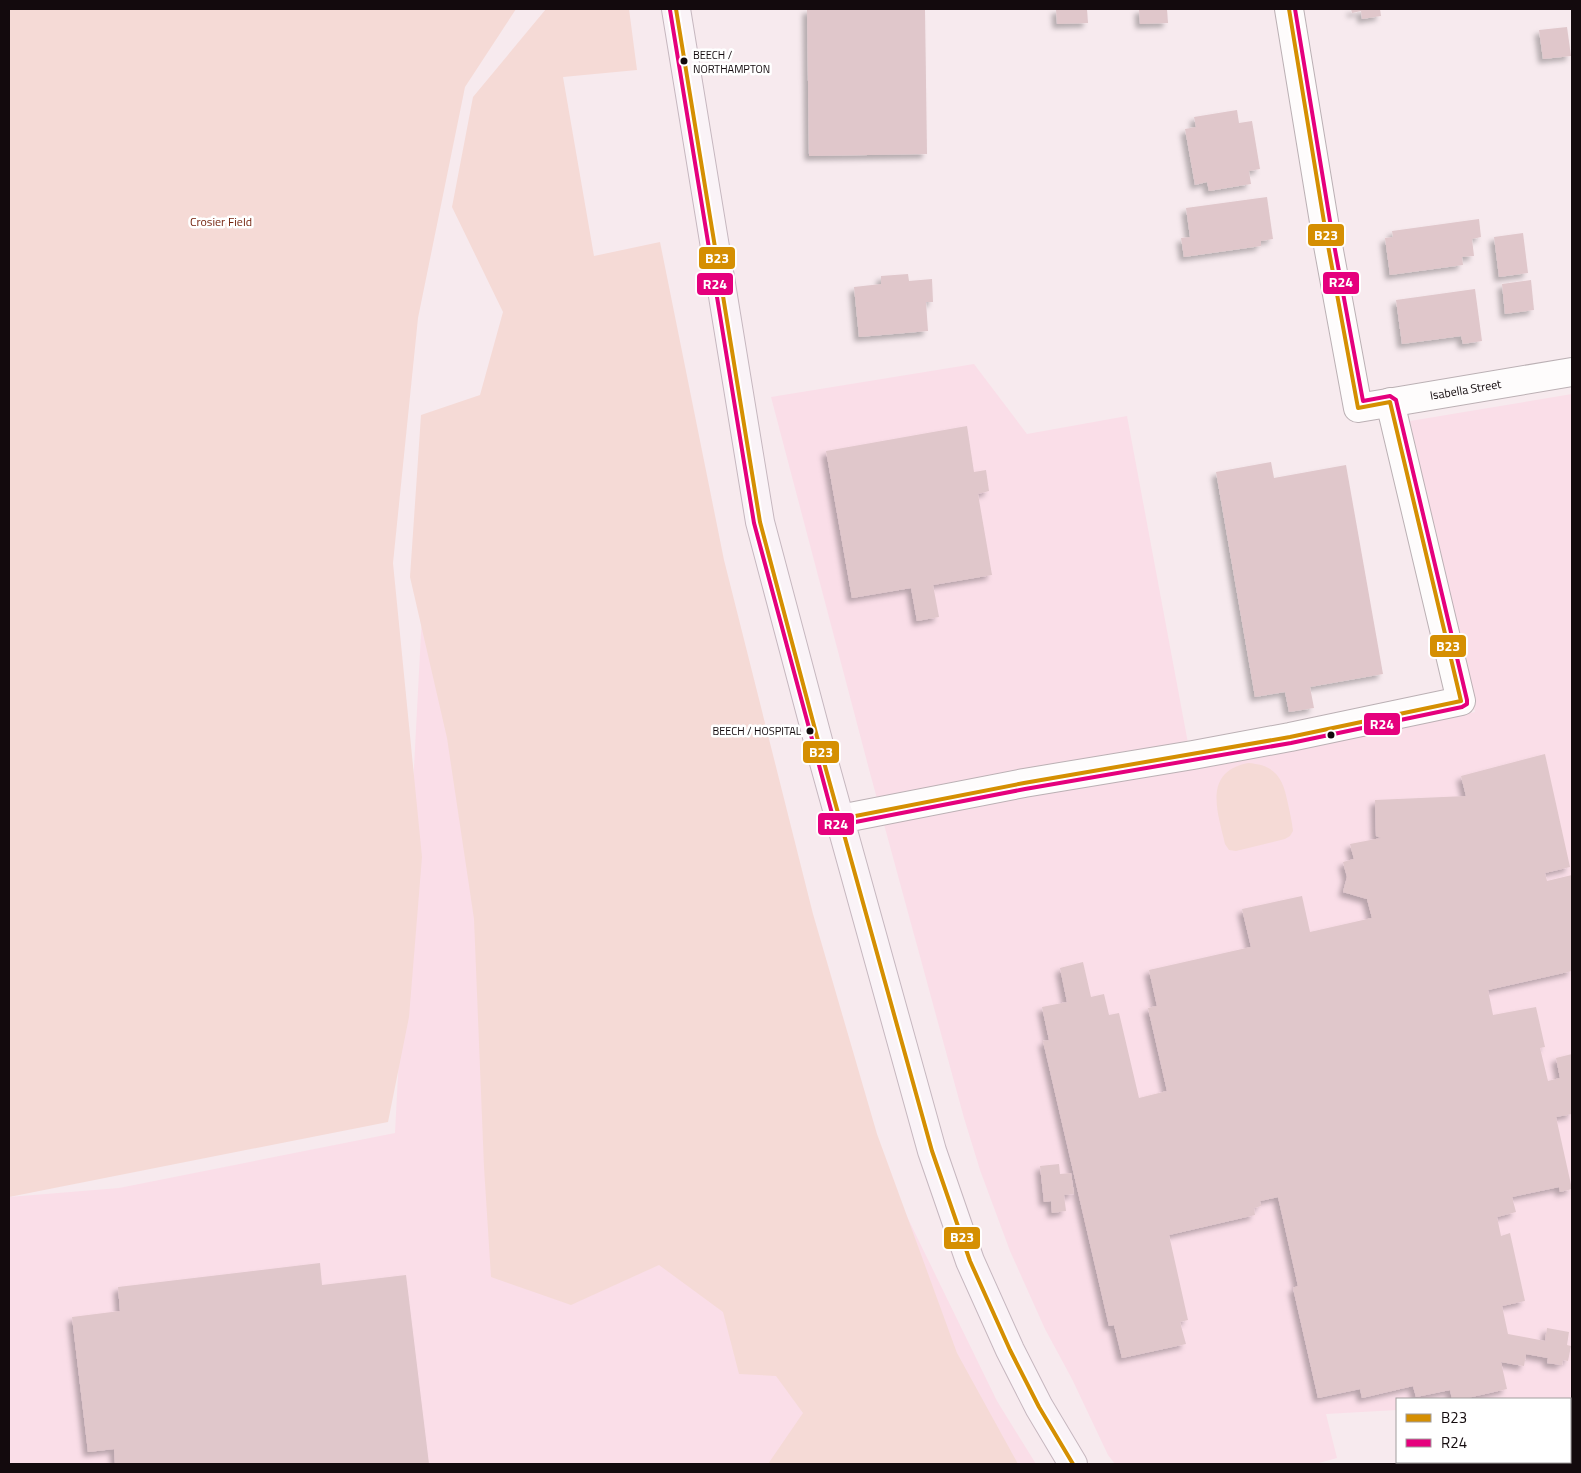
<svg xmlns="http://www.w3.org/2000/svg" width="1581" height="1473" font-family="'Titillium Web',sans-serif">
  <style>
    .built { fill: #fadee8 }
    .green { fill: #f5dad6 }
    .building { fill: #e0c7cb; filter: url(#shadow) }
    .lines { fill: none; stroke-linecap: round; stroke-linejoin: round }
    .minor-casing { stroke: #bbb0b4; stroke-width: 30 }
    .primary-casing { stroke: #c6b7bf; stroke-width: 30 }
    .minor { stroke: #fefcfc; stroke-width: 28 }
    .primary { stroke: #faf3f7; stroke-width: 28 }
    .bus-1-casing { stroke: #fff; stroke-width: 8 }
    .bus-2-casing { stroke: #fff; stroke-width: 8 }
    .bus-1 { stroke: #d58f02; stroke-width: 4 }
    .bus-2 { stroke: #e5007d; stroke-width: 4 }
    .bus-dot { fill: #130a0d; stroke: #fff; stroke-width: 2 }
    .labels { text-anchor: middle; stroke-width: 5; stroke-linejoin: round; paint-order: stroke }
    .bus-label { font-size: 11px; fill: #130a0d; stroke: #fff; text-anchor: start }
    .park-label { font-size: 12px; fill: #74230e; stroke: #fff }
    .street-label { font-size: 12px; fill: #130a0d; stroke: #fff }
    .line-badge { stroke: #fff; stroke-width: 2 }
    .badge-label { font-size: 14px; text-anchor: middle; font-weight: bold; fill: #fff }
  </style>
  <defs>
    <filter id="shadow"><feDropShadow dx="-4.5" dy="4.5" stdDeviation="2.5" flood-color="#0004"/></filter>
  </defs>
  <rect width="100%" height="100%" fill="#f7eaee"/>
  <g class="built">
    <polygon points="974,364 1027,434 1127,416 1193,770 1475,712 1410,421 1572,394 1572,1406 1570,1406 1570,1399 1397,1399 1397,1410 1326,1414 1337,1458 1315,1464 1115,1464 1108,1455 1072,1379 1045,1329 1010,1251 980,1170 964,1118 870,773 771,397"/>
    <polygon points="426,537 855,1110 997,1401 1036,1464 9,1464 9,1197 119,1188 395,1133"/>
  </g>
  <g class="green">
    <polygon points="9,9 516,9 465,87 418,318 393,563 422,857 409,1017 388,1122 9,1197"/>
    <polygon points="546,9 629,9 637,70 563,77 594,256 660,242 724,560 813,914 877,1134 957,1353 1018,1464 768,1464 803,1413 776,1376 739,1374 723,1312 659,1265 571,1305 491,1277 484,1167 474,919 447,738 410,577 421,415 480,395 503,312 452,207 473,97"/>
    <path d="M1248,763C1276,765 1283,778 1288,804C1290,813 1292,822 1293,831L1290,836L1285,839L1236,851L1229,850L1225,844C1218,813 1202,772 1248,763Z"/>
  </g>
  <g class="building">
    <polygon points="807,9 925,9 927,154 809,156"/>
    <polygon points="1056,9 1087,9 1088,23 1057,24"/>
    <polygon points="1139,9 1167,9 1168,23 1140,24"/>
    <polygon points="1351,9 1380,9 1381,16 1362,19 1361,11 1352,13"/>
    <polygon points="1567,27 1571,56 1543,59 1539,30"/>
    <polygon points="1237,110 1239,123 1252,121 1260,169 1249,171 1251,184 1209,191 1207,182 1195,185 1185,129 1196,127 1194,117"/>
    <polygon points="1267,197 1273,239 1261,241 1261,246 1184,257 1181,238 1190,237 1186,208"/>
    <polygon points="1479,219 1481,237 1472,239 1474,256 1462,257 1463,265 1390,275 1385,238 1393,237 1392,231"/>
    <polygon points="1523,233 1528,273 1499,277 1494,237"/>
    <polygon points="908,274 909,281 932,279 933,302 926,302 928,331 859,337 854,287 881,284 881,276"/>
    <polygon points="1531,280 1534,310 1505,314 1502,284"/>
    <polygon points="1475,289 1482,341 1463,344 1461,336 1402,344 1396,300"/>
    <polygon points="967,426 974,472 986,470 989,491 978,494 992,575 933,585 939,617 917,621 911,588 852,598 826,451"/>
    <polygon points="1271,462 1274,478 1346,465 1383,674 1310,687 1314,708 1289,712 1285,692 1255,697 1216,472"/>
    <polygon points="1545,754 1570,867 1545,873 1547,881 1572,875 1572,971 1488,990 1493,1015 1536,1007 1545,1047 1540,1048 1548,1081 1560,1078 1556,1058 1572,1054 1572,1114 1556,1117 1572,1189 1560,1192 1559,1187 1512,1197 1516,1212 1497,1217 1501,1236 1510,1233 1525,1301 1502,1306 1508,1334 1545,1341 1547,1328 1569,1332 1567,1345 1571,1346 1568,1361 1563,1360 1562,1365 1547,1363 1548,1358 1526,1354 1524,1366 1501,1362 1507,1389 1463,1399 1452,1399 1450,1390 1416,1397 1413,1386 1362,1398 1360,1389 1318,1398 1293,1288 1298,1286 1278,1197 1260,1201 1261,1206 1254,1208 1255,1215 1169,1235 1188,1320 1180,1322 1186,1344 1122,1358 1114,1325 1109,1326 1043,1041 1049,1040 1042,1007 1067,1002 1060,968 1083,962 1091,997 1104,994 1109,1015 1119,1013 1139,1098 1167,1091 1148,1008 1157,1006 1149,970 1251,947 1242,909 1302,896 1310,932 1372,918 1367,899 1343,892 1347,877 1343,862 1354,859 1350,844 1381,838 1376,836 1375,800 1466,796 1461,776"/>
    <polygon points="1059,1164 1060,1174 1071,1173 1074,1194 1064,1195 1066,1211 1052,1213 1051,1201 1044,1202 1040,1166"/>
    <polygon points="320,1263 322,1285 406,1275 429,1464 115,1464 114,1449 88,1452 72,1317 120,1311 118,1287"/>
  </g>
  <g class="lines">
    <g class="minor-casing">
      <g id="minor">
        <path id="s1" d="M1289,9L1327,240L1358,408L1572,372"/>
        <polyline points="840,819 1024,783 1193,755 1290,737 1461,701 1390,402"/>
      </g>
    </g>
    <g class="primary-casing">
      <polyline id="primary" points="676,9 760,522 820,748 932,1151 970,1261 1010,1350 1039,1407 1073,1464"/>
    </g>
    <use href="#minor" class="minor"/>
    <use href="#primary" class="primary"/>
    <g class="bus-1-casing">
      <g id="bus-1">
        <polyline points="676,9 760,522 820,748 932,1151 970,1261 1010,1350 1039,1407 1073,1464"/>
        <polyline points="840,819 1024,783 1290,737 1461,701 1390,402 1358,408 1327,240 1289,9"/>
      </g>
    </g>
    <g class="bus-2-casing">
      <polyline id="bus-2" points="670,10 754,523 834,821 836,824 840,825 1025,789 1291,743 1462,707 1467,704 1467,700 1396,400 1390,396 1363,401 1333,239 1295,9"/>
    </g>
    <use href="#bus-1" class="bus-1"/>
    <use href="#bus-2" class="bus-2"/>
  </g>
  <g class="bus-dot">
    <circle cx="684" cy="61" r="4.5"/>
    <circle cx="810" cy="731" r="4.5"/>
    <circle cx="1331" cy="735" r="4.5"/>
  </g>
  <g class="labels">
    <g class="bus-label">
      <text x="693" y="59">BEECH /<tspan x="693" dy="14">NORTHAMPTON</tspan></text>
      <text x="801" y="735" text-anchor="end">BEECH / HOSPITAL</text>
    </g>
    <g class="park-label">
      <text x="221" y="226">Crosier Field</text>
    </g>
    <g class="street-label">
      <text dy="4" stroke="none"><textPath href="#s1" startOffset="514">Isabella Street</textPath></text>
    </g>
  </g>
  <g class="line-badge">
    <rect x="1307" y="223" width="38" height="24" rx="5" fill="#d58f02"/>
    <rect x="698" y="246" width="38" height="24" rx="5" fill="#d58f02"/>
    <rect x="1322" y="271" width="38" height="24" rx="5" fill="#e5007d"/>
    <rect x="696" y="272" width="38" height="24" rx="5" fill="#e5007d"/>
    <rect x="1429" y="634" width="38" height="24" rx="5" fill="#d58f02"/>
    <rect x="1363" y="712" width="38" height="24" rx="5" fill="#e5007d"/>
    <rect x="802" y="740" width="38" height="24" rx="5" fill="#d58f02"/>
    <rect x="817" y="812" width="38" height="24" rx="5" fill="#e5007d"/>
    <rect x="943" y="1226" width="38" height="24" rx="5" fill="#d58f02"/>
  </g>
  <g class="badge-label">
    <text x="1326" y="240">B23</text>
    <text x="717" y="263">B23</text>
    <text x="1341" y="287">R24</text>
    <text x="715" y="289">R24</text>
    <text x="1448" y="651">B23</text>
    <text x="1382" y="729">R24</text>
    <text x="821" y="757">B23</text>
    <text x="836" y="829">R24</text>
    <text x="962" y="1242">B23</text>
  </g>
  <rect width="1581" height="1473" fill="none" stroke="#130a0d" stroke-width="20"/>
  <rect x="1396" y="1398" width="175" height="65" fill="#ffffff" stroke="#a19d9e"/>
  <rect x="1406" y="1414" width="25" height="8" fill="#d58f02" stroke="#a19d9e"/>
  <text x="1441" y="1423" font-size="15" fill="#130a0d">B23</text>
  <rect x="1406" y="1439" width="25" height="8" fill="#e5007d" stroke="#a19d9e"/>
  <text x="1441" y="1448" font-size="15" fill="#130a0d">R24</text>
</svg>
